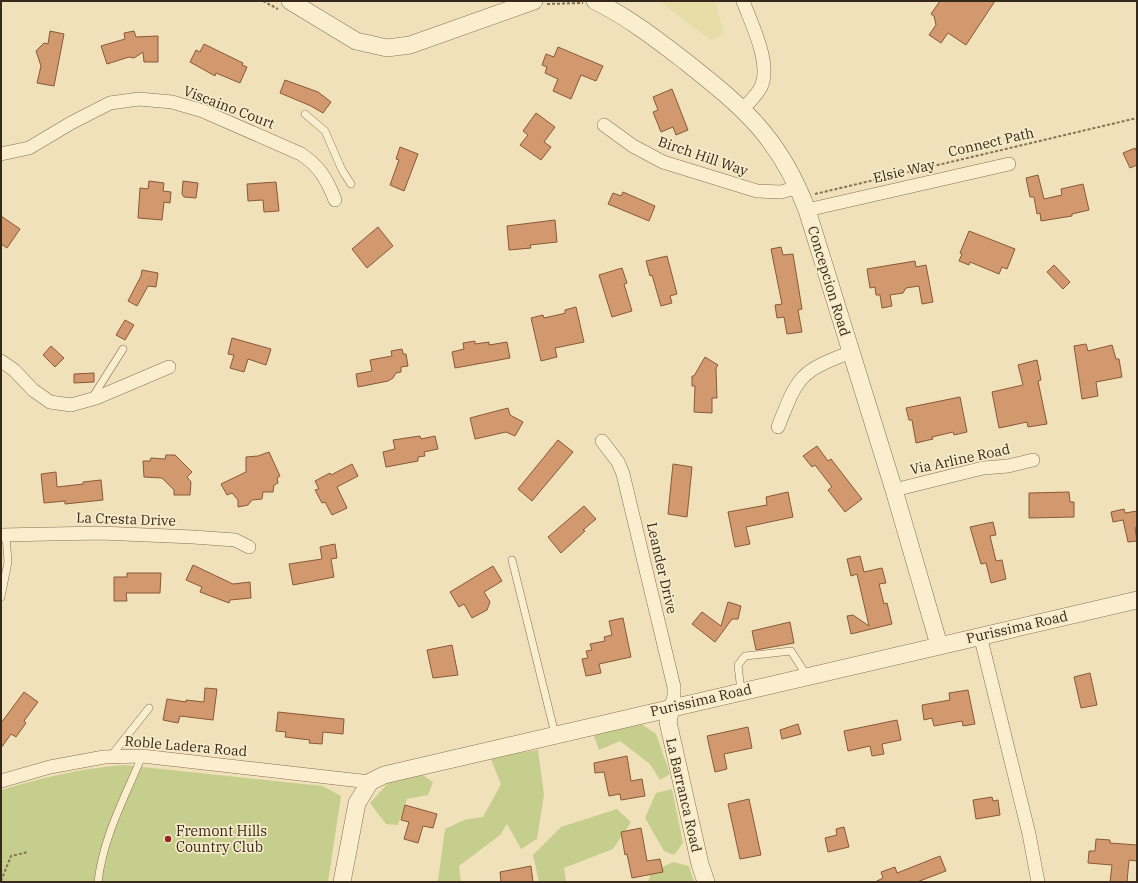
<svg xmlns="http://www.w3.org/2000/svg" width="1138" height="883" font-family="'IBM Plex Serif',serif">
  <style>
    .farmland { fill: #e6dda7 }
    .green { fill: #c6ce8e }
    .building { fill: #d1996d; stroke: #895938 }
    .lines { fill: none; stroke-linecap: round; stroke-linejoin: round }
    .service-casing { stroke: #887054; stroke-width: 8 }
    .minor-casing { stroke: #887054; stroke-width: 14 }
    .tertiary-casing { stroke: #887054; stroke-width: 18 }
    .path { stroke: #887054; stroke-width: 2; stroke-dasharray: 3 2; stroke-linecap: butt }
    .service { stroke: #fbeece; stroke-width: 7 }
    .minor { stroke: #fbeece; stroke-width: 13 }
    .tertiary { stroke: #fbeece; stroke-width: 17 }
    .poi-dot { fill: #9b2220; stroke: #f7ebca; stroke-width: 1.5 }
    .labels { text-anchor: middle; stroke-width: 3.5; stroke-linejoin: round; paint-order: stroke }
    .street-label { font-size: 14px; fill: #36281a; stroke: #f7ebca }
    .poi-label { font-size: 14px; fill: #36281a; stroke: #f7ebca; text-anchor: start }
  </style>
  <rect width="100%" height="100%" fill="#f0e1ba"/>
  <polygon class="farmland" points="659,1 715,1 724,34 711,40"/>
  <g class="green">
    <polygon points="640,723 656,734 670,774 660,780 650,764 620,741 599,750 594,736 600,727"/>
    <polygon points="538,750 544,795 537,839 521,849 507,824 500,835 459,866 461,882 436,882 438,880 445,829 464,820 483,817 501,784 490,757"/>
    <path d="M124,765L323,786L341,796L328,882H1V790C41,778 82,768 124,765Z"/>
    <polygon points="421,774 433,782 428,795 407,799 398,825 386,824 370,803 390,781"/>
    <polygon points="672,789 683,843 674,855 664,851 645,818 656,793"/>
    <polygon points="617,809 631,822 613,849 564,868 566,882 539,882 533,855 561,827"/>
    <polygon points="673,862 689,866 694,882 648,882 651,872"/>
  </g>
  <g class="building">
    <polygon points="940,1 995,1 966,45 948,33 941,43 929,35 936,25 934,16 931,14"/>
    <polygon points="50,31 64,34 54,86 37,83 41,66 36,51 44,43 48,44"/>
    <polygon points="134,31 136,37 158,36 158,62 144,62 143,52 134,58 129,57 107,64 101,46 125,39 124,33"/>
    <polygon points="204,44 243,63 242,65 247,67 240,83 216,73 215,76 190,62 196,50 200,52"/>
    <polygon points="558,47 603,66 596,81 581,75 571,99 553,91 558,79 545,73 547,67 542,65 546,54 554,57"/>
    <polygon points="285,80 318,92 331,102 323,113 311,106 280,93"/>
    <polygon points="672,89 688,130 676,135 673,127 661,132 653,112 658,110 653,97"/>
    <polygon points="536,113 555,127 544,142 551,147 541,160 520,145 528,135 523,131"/>
    <polygon points="400,147 418,154 404,191 390,185 399,160 396,159"/>
    <polygon points="1135,148 1137,153 1137,165 1130,168 1123,153"/>
    <polygon points="1038,175 1044,199 1062,195 1061,189 1083,184 1089,210 1072,214 1072,216 1041,221 1040,213 1037,214 1034,197 1030,197 1026,178"/>
    <polygon points="149,181 164,183 163,191 171,192 170,203 164,202 162,220 138,218 140,188 148,189"/>
    <polygon points="183,181 198,183 196,198 184,197 182,194"/>
    <polygon points="276,182 279,211 264,212 263,200 248,201 247,184"/>
    <polygon points="623,192 655,206 649,221 608,204 613,193 621,196"/>
    <polygon points="1,216 20,229 7,248 1,244"/>
    <polygon points="555,220 557,242 530,245 531,248 509,250 507,226"/>
    <polygon points="378,227 393,246 367,268 352,249"/>
    <polygon points="969,231 1015,249 1007,269 1002,267 999,274 970,262 969,265 959,261 962,254 960,253"/>
    <polygon points="781,247 783,255 793,254 802,309 798,310 802,332 787,334 784,317 777,318 775,305 782,304 771,249"/>
    <polygon points="667,256 677,294 670,296 672,303 661,306 652,275 650,276 646,261"/>
    <polygon points="915,261 916,267 926,265 933,302 922,304 919,286 906,288 903,293 890,295 892,306 882,308 880,295 876,295 875,287 870,288 867,269"/>
    <polygon points="1054,265 1070,282 1063,289 1047,272"/>
    <polygon points="622,268 627,283 624,284 632,311 612,317 599,275"/>
    <polygon points="142,270 158,273 156,287 148,286 137,306 128,301 141,276"/>
    <polygon points="576,307 584,342 555,348 557,357 541,361 531,318 543,315 544,318 562,314 565,313 565,310"/>
    <polygon points="125,320 134,325 125,340 116,335"/>
    <polygon points="232,338 271,349 266,365 248,359 244,372 230,368 234,355 228,354"/>
    <polygon points="475,341 475,344 489,342 489,345 507,342 510,358 455,368 452,352 464,349 463,343"/>
    <polygon points="1086,344 1088,351 1112,345 1116,359 1119,359 1122,377 1096,382 1098,396 1082,399 1074,346"/>
    <polygon points="51,346 64,358 55,367 43,355"/>
    <polygon points="402,349 403,354 406,354 408,366 401,367 401,372 396,373 393,378 388,381 358,387 356,374 372,371 370,360 392,356 391,351"/>
    <polygon points="705,357 718,365 716,368 717,398 712,398 712,413 694,412 695,386 692,386 692,376 694,376"/>
    <polygon points="1037,360 1041,380 1038,381 1047,424 1028,427 1027,422 999,428 992,392 1023,385 1018,365"/>
    <polygon points="94,373 94,382 74,383 74,374"/>
    <polygon points="960,397 967,432 954,435 953,432 932,437 933,439 916,443 912,420 909,420 906,408"/>
    <polygon points="508,408 510,415 523,422 515,436 506,432 475,439 470,418"/>
    <polygon points="420,436 421,439 435,436 438,449 424,452 425,456 418,457 418,461 386,467 383,452 395,449 393,440"/>
    <polygon points="558,440 573,452 532,501 518,489"/>
    <polygon points="817,446 828,461 831,459 862,499 845,512 828,490 832,487 815,465 812,467 803,456"/>
    <polygon points="269,452 280,476 277,478 278,483 274,485 273,492 263,492 262,499 252,500 248,505 238,507 238,500 232,493 227,495 221,484 246,472 246,457 258,456"/>
    <polygon points="166,455 175,455 192,472 187,477 191,482 190,495 174,495 174,490 162,478 144,477 143,461 150,461 151,458 165,459"/>
    <polygon points="352,464 358,476 337,487 347,508 332,515 325,502 322,503 315,490 319,489 315,481 330,473 331,475"/>
    <polygon points="673,464 692,467 687,517 668,514"/>
    <polygon points="56,472 57,487 83,484 83,482 101,480 103,500 65,504 65,501 44,503 41,474"/>
    <polygon points="788,492 793,517 746,527 750,544 735,547 728,512 767,505 766,497"/>
    <polygon points="1069,492 1070,502 1074,502 1074,517 1029,518 1029,493"/>
    <polygon points="584,506 596,519 583,530 585,531 561,553 548,537"/>
    <polygon points="1124,509 1125,513 1137,511 1137,527 1135,528 1137,541 1128,542 1123,520 1113,522 1111,512"/>
    <polygon points="993,522 996,535 990,536 996,561 1002,560 1006,579 991,583 986,563 981,564 970,527"/>
    <polygon points="335,544 337,558 331,559 334,577 293,585 289,564 322,559 320,547"/>
    <polygon points="860,556 864,572 882,568 886,583 879,584 884,604 887,603 892,624 851,634 847,616 853,615 869,626 857,574 851,576 847,559"/>
    <polygon points="193,565 233,584 250,582 251,598 230,600 229,603 200,592 202,587 186,580"/>
    <polygon points="493,566 502,581 484,592 490,602 487,610 472,618 464,604 459,607 450,592"/>
    <polygon points="127,573 161,573 160,593 126,593 127,601 114,601 114,577 127,577"/>
    <polygon points="728,602 741,606 738,619 732,619 715,642 692,624 702,612 721,626"/>
    <polygon points="623,618 631,657 599,664 601,673 586,676 582,659 588,658 586,651 592,650 590,644 605,641 604,637 612,635 609,621"/>
    <polygon points="790,622 794,643 756,650 752,631"/>
    <polygon points="452,645 458,675 433,678 427,650"/>
    <polygon points="1090,673 1097,705 1081,708 1074,677"/>
    <polygon points="205,688 217,689 213,720 180,716 178,723 163,720 167,699 186,702 186,700 204,702"/>
    <polygon points="968,690 975,724 963,726 962,721 934,726 932,718 924,720 922,705 950,700 949,693"/>
    <polygon points="24,692 38,702 24,721 26,723 16,737 11,734 1,748 1,723"/>
    <polygon points="278,712 344,719 343,734 323,732 322,744 309,743 310,740 285,737 286,732 276,731"/>
    <polygon points="897,720 901,740 882,744 884,754 872,756 870,746 848,751 844,731"/>
    <polygon points="798,724 801,734 782,739 780,730"/>
    <polygon points="748,727 752,748 724,754 727,769 715,772 707,736"/>
    <polygon points="627,756 631,781 642,779 645,796 621,800 620,794 609,796 604,772 595,773 594,763"/>
    <polygon points="992,797 993,801 998,800 1000,815 976,819 973,800"/>
    <polygon points="749,799 761,855 740,859 728,804"/>
    <polygon points="405,805 437,814 433,828 423,826 418,843 404,839 409,822 401,820"/>
    <polygon points="844,827 849,847 828,852 825,838 837,835 836,829"/>
    <polygon points="641,828 647,861 660,859 663,872 632,878 627,854 625,855 621,832"/>
    <polygon points="1096,839 1110,840 1110,843 1137,845 1137,861 1129,860 1127,882 1110,882 1112,865 1088,863 1089,851 1095,851"/>
    <polygon points="940,856 946,871 917,882 875,882 883,878 881,872 895,867 897,873"/>
    <polygon points="531,866 533,882 501,882 500,872"/>
  </g>
  <g class="lines">
    <g class="service-casing">
      <g id="service">
        <polyline points="305,114 325,131 342,170 351,184"/>
        <polyline points="92,398 123,349"/>
        <polyline points="512,560 555,734"/>
        <polyline points="1,597 8,562 6,535"/>
        <polyline points="741,691 738,665 745,656 791,651 807,676"/>
        <polyline points="111,756 149,708"/>
        <path d="M98,882C103,837 125,797 142,756"/>
      </g>
    </g>
    <g class="minor-casing">
      <g id="minor">
        <path d="M743,1C751,23 772,64 761,87C757,95 749,102 743,109"/>
        <polyline points="604,125 633,146 663,162 757,191 781,192 799,187"/>
        <path d="M1,154L29,148L71,123L110,103L139,99L172,102L203,111L301,154C319,166 327,179 335,200"/>
        <polyline points="807,210 1009,164"/>
        <polyline points="1,361 14,370 33,390 50,402 71,405 96,398 169,367"/>
        <path d="M778,427C798,376 799,372 851,352"/>
        <polyline points="602,441 618,462 623,474 674,687 674,696 671,707"/>
        <polyline points="894,490 983,468 1008,466 1033,460"/>
        <polyline points="1,535 100,533 193,537 235,540 249,547"/>
        <polyline points="980,635 1029,834 1038,882"/>
        <polyline points="1,781 50,767 104,757 142,756 370,782"/>
      </g>
    </g>
    <g class="tertiary-casing">
      <g id="tertiary">
        <polyline points="290,1 356,41 387,48 410,45 534,1"/>
        <path d="M595,1C628,17 656,39 686,62C744,108 780,138 807,210L894,490L939,645"/>
        <polyline points="671,707 668,722 700,864 706,882"/>
        <polyline points="342,882 357,803 370,782 384,775 1137,600"/>
      </g>
    </g>
    <g class="path">
      <polyline points="263,1 278,9"/>
      <polyline points="547,4 583,3"/>
      <polyline points="815,194 1137,118"/>
      <polyline points="1,881 11,856 28,852"/>
    </g>
    <use href="#service" class="service"/>
    <use href="#minor" class="minor"/>
    <use href="#tertiary" class="tertiary"/>
  </g>
  <circle class="poi-dot" cx="168" cy="839" r="4"/>
  <g class="labels">
    <g class="street-label">
      <text transform="translate(229 107) rotate(21)" y="5">Viscaino Court</text>
      <text transform="translate(991 142) rotate(-13)" y="5">Connect Path</text>
      <text transform="translate(703 156) rotate(19)" y="5">Birch Hill Way</text>
      <text transform="translate(904 171) rotate(-13)" y="5">Elsie Way</text>
      <text transform="translate(829 281) rotate(73)" y="5">Concepcion Road</text>
      <text transform="translate(960 459) rotate(-12)" y="5">Via Arline Road</text>
      <text transform="translate(126 519) rotate(2)" y="5">La Cresta Drive</text>
      <text transform="translate(662 568) rotate(77)" y="5">Leander Drive</text>
      <text transform="translate(1017 627) rotate(-13)" y="5">Purissima Road</text>
      <text transform="translate(701 700) rotate(-13)" y="5">Purissima Road</text>
      <text transform="translate(186 746) rotate(5)" y="5">Roble Ladera Road</text>
      <text transform="translate(684 795) rotate(77)" y="5">La Barranca Road</text>
    </g>
    <g class="poi-label">
      <text x="176" y="836">Fremont Hills<tspan x="176" dy="16">Country Club</tspan></text>
    </g>
  </g>
  <rect width="1138" height="883" fill="none" stroke="#36281a" stroke-width="4"/>
</svg>
